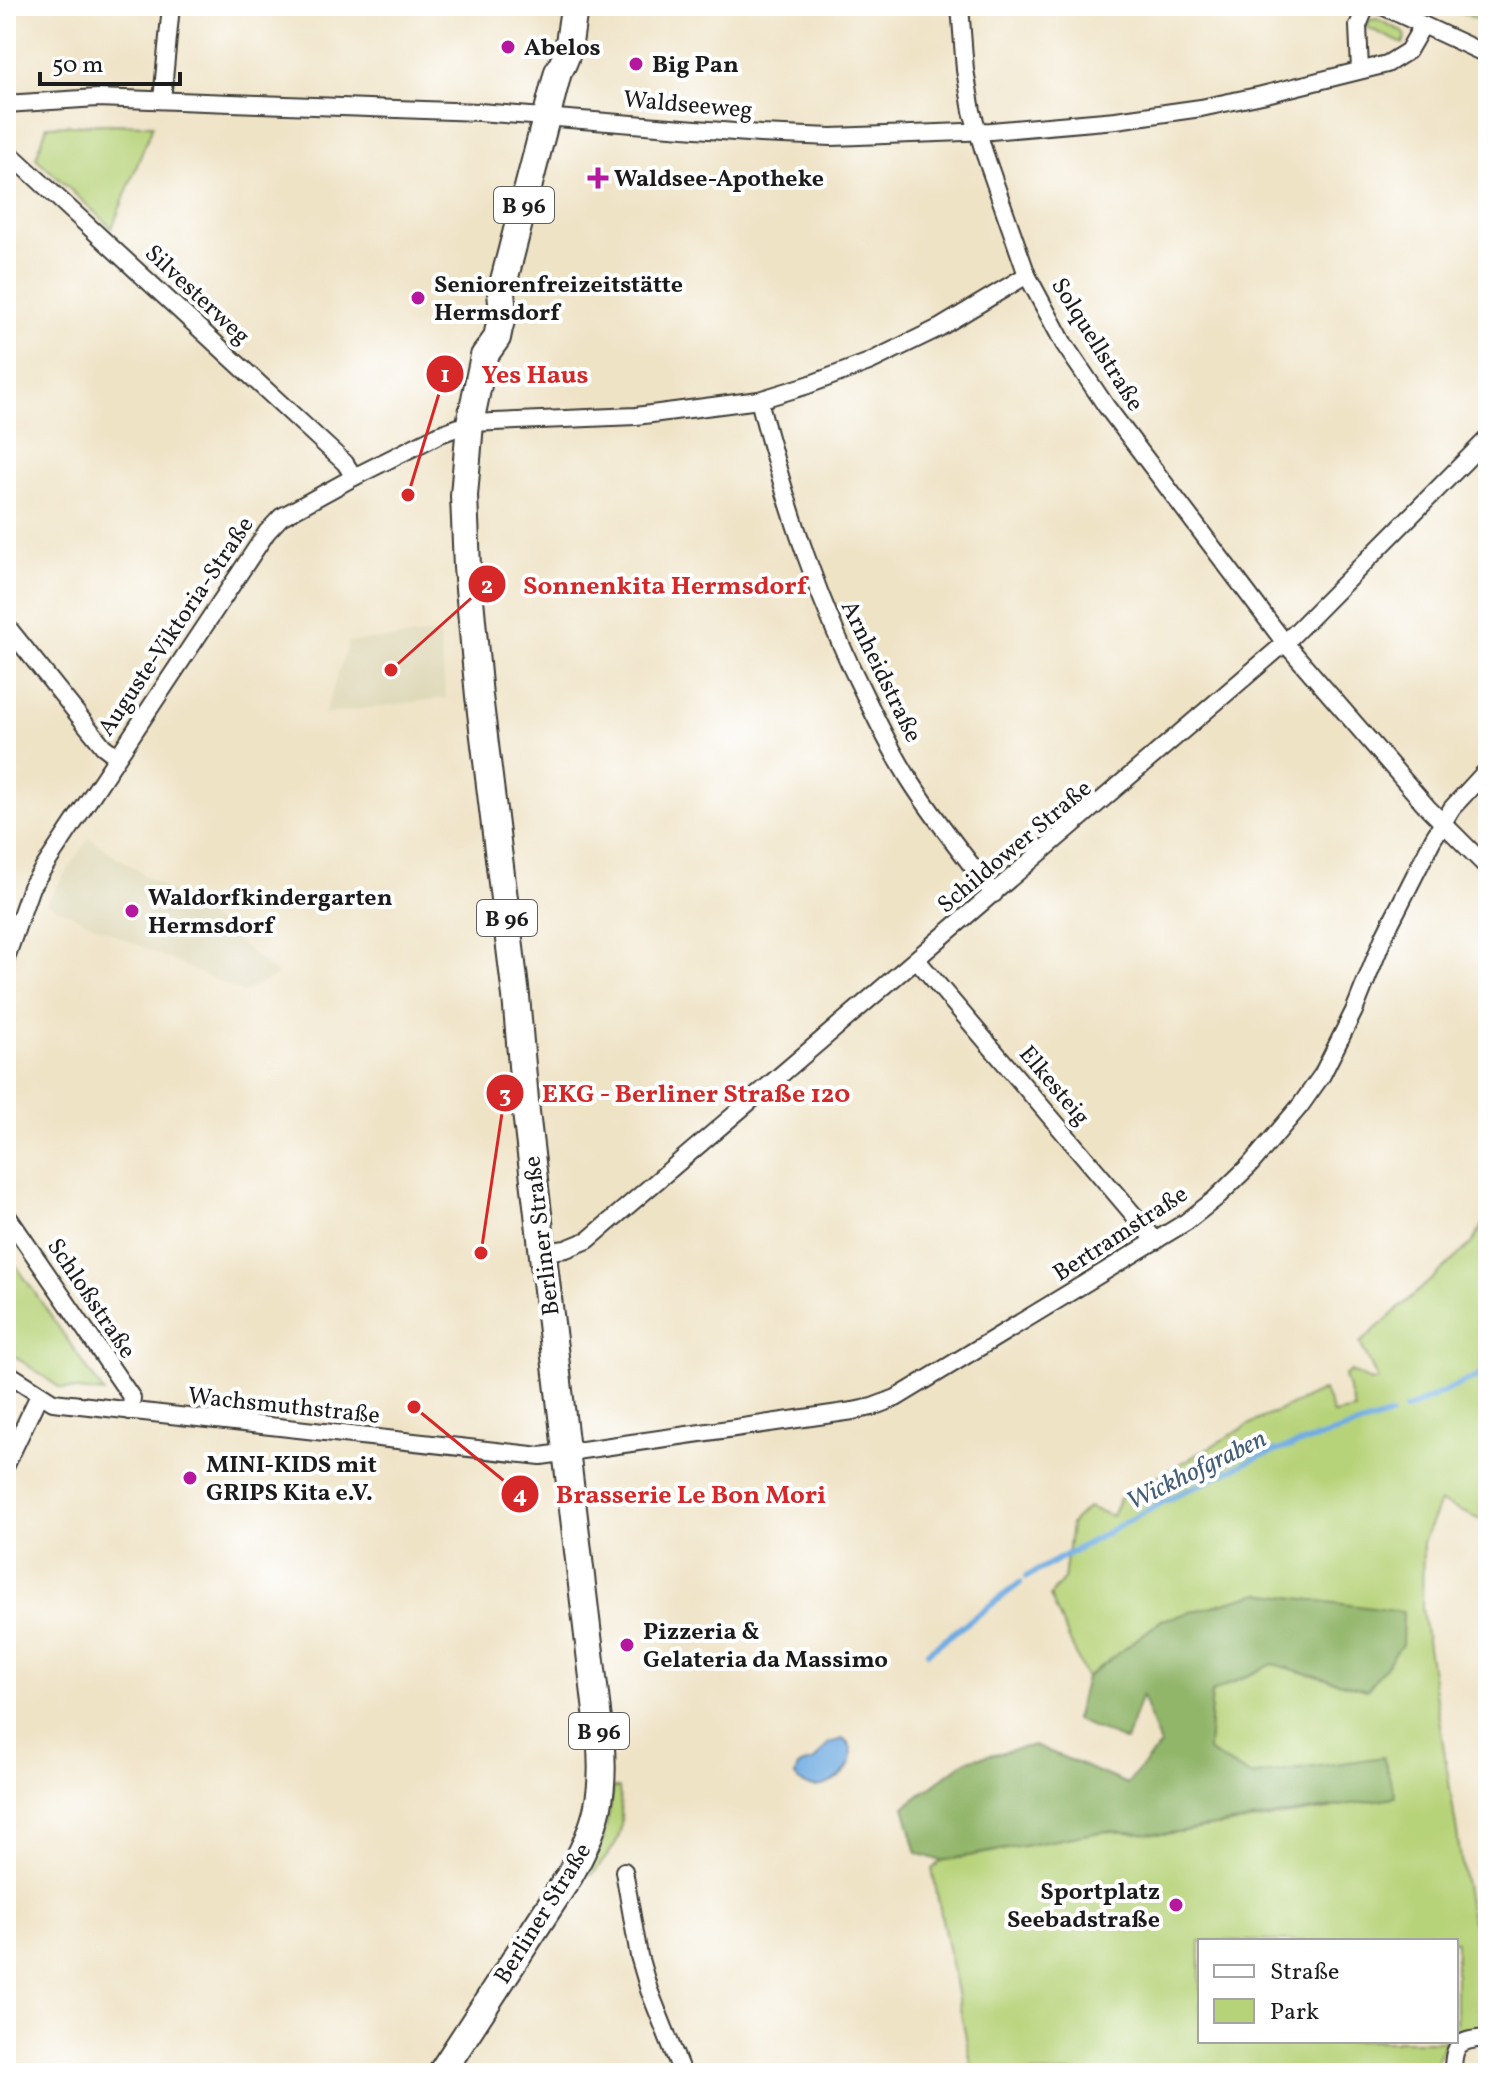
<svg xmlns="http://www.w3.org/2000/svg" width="1494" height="2079" font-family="Vollkorn,serif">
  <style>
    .built { fill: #ded8b7 }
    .green { fill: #b7d379; stroke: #6a784a; stroke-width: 2 }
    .forest { fill: #91b569; stroke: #566842; stroke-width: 2 }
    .water { fill: #70ace1; stroke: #46647e; stroke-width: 2 }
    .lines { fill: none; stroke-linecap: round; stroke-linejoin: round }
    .stream { stroke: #70ace1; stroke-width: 6 }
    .street-casing { stroke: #3c3a36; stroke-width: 20 }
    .primary-casing { stroke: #3c3a36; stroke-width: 30 }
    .street { stroke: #fff; stroke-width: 16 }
    .primary { stroke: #fff; stroke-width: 26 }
    .poi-dot { fill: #b5179e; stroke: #fff; stroke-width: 3 }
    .labels { text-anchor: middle; stroke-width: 8; stroke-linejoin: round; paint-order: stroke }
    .shield { fill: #fff; stroke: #606060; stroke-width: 2 }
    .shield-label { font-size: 22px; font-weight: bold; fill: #1c1c1c }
    .poi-label { font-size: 24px; font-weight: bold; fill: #1c1c1c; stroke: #fff; text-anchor: start }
    .street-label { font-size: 24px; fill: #1c1c1c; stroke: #fff }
    .water-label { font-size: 26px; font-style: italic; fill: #425d75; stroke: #fff }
    .leader { fill: none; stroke: #d62828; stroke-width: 3 }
    .callout-dot { fill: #d62828; stroke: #fff; stroke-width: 3 }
    .mark-label { font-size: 24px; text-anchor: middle; font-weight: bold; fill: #fff }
    .callout-label { font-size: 26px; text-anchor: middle; font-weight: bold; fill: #d62828; stroke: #fff; stroke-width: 8; stroke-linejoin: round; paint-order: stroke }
  </style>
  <rect width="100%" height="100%" fill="#fff"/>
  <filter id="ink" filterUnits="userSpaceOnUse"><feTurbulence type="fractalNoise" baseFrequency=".0125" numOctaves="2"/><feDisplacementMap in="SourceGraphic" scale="16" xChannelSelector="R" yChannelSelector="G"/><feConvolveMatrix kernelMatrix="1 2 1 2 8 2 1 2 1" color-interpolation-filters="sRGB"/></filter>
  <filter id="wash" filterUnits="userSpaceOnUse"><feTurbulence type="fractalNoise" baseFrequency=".006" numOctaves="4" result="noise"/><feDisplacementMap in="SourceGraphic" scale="32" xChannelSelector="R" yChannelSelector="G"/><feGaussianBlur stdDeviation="1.8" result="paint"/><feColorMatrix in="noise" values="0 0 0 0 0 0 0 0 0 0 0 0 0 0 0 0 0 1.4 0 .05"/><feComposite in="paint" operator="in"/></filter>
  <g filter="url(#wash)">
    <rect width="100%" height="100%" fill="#efe3c6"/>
    <g class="built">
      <polygon points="439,634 446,698 324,714 349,642"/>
      <polygon points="89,838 212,920 278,975 243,993 46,903"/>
    </g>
    <g class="green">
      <polygon points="1443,6 1488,6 1488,23"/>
      <polygon points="1377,19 1402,31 1406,36 1403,44 1366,27 1370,20"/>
      <polygon points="105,124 153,125 112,228 36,158 47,126"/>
      <polygon points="1488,1216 1488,1523 1440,1502 1423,1542 1422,1609 1469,1910 1488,1971 1488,2030 1456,2033 1456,1941 1200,1941 1200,2041 1445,2041 1436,2064 1437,2073 973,2073 932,1869 941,1861 1105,1831 1164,1834 1330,1809 1383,1758 1250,1776 1208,1751 1162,1620 1086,1678 1050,1596 1064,1579 1071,1524 1088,1507 1112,1516 1120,1498 1256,1421 1324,1390 1333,1414 1355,1410 1344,1376 1351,1371 1371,1382 1378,1380 1360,1343 1472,1243"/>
      <polygon points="6,1251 104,1393 60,1388 6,1350"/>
      <path d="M614,1788H619C624,1839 623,1835 592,1875L587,1871L603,1840Z"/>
    </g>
    <polygon class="forest" points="1260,1593 1403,1612 1402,1645 1367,1690 1273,1664 1212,1692 1208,1751 1250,1776 1383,1757 1396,1797 1164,1834 1105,1831 941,1861 917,1853 904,1807 967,1760 1034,1745 1127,1784 1160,1746 1142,1695 1126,1741 1075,1720 1086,1678 1162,1620"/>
    <path class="water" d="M843,1739C874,1761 816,1808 795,1776C797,1763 802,1765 814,1761L829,1743Z"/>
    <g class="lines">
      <g class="stream">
        <polyline points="1405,1410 1488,1371"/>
        <polyline points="1026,1577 1163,1502 1260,1456 1391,1415"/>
        <polyline points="928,1652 1020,1583"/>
      </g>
    </g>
  </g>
  <g filter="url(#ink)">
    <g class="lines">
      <g class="street-casing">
        <g id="street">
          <polyline points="960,6 965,70 972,111 984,152 1027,275 1064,344 1106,406 1285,643 1428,808 1488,868"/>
          <polyline points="1382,6 1488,55"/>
          <polyline points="1360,69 1358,26 1366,6"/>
          <polyline points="162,100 171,6"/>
          <polyline points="6,104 97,98 479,112 760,134 832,137 991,131 1116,120 1201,108 1262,95 1387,64 1408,51 1423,25"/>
          <polyline points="6,150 345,463 354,477"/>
          <path d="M759,400C786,505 819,605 868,702C881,729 895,757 911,782C936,821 965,857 994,894"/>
          <polyline points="6,625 103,746 116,756"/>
          <polyline points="6,958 31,887 267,532 281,517 354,477 440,434 470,423 636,416 759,400 808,385 869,362 939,328 1027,275"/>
          <polyline points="917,960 1156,1241"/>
          <polyline points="6,1214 132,1398 130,1411"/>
          <polyline points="543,1252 566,1249 588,1240 1285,643 1488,438"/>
          <polyline points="6,1372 53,1402 541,1456 853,1411 872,1407 896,1398 1186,1222 1215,1199 1250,1165 1300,1106 1322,1075 1354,1011 1385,934 1433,839 1452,808 1488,769"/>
          <polyline points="6,1465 39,1395"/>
          <polyline points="624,1871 639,1956 649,1990 682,2073"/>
          <path d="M1453,2073C1453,2043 1459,2040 1488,2038"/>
        </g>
      </g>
      <g class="primary-casing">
        <path id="primary" d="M441,2073L570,1875C597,1827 606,1793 600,1737L526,1112L516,996L479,696L467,567L464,496L470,423L484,356L497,338L499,328L503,314L501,292L558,72C572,52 569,29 575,6"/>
      </g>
      <use href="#street" class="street"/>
      <use href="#primary" class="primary"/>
    </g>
  </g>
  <g class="poi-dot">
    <circle cx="508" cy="47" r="8"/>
    <circle cx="636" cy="64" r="8"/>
    <path d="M594 166h8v8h8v8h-8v8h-8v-8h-8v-8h8z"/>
    <circle cx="418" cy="298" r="8"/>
    <circle cx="132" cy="911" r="8"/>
    <circle cx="190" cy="1478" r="8"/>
    <circle cx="627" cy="1645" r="8"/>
    <circle cx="1176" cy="1905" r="8"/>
  </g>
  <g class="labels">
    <g class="shield">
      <rect x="494" y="187" width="60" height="36" rx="6"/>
      <rect x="477" y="900" width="60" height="36" rx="6"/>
      <rect x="569" y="1713" width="60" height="36" rx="6"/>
    </g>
    <g class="shield-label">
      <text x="524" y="213">B 96</text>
      <text x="507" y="926">B 96</text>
      <text x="599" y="1739">B 96</text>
    </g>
    <g class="poi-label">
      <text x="524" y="55">Abelos</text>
      <text x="652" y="72">Big Pan</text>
      <text x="614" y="186">Waldsee-Apotheke</text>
      <text x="434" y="292">Seniorenfreizeitstätte<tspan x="434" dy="28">Hermsdorf</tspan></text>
      <text x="148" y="905">Waldorfkindergarten<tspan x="148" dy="28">Hermsdorf</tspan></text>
      <text x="206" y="1472">MINI-KIDS mit<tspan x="206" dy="28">GRIPS Kita e.V.</tspan></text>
      <text x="643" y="1639">Pizzeria &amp;<tspan x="643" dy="28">Gelateria da Massimo</tspan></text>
      <text x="1160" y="1899" text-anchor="end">Sportplatz<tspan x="1160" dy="28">Seebadstraße</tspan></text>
    </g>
    <g class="street-label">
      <text transform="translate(688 104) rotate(5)" y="8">Waldseeweg</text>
      <text transform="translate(198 294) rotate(43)" y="8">Silvesterweg</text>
      <text transform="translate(1098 344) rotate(58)" y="8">Solquellstraße</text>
      <text transform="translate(175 626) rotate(-56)" y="8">Auguste-Viktoria-Straße</text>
      <text transform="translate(882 671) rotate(64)" y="8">Arnheidstraße</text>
      <text transform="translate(1014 846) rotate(-40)" y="8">Schildower Straße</text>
      <text transform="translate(1055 1085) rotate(50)" y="8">Elkesteig</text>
      <text transform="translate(1120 1233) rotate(-33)" y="8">Bertramstraße</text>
      <text transform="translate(541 1236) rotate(-97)" y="8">Berliner Straße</text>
      <text transform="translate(92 1298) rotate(56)" y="8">Schloßstraße</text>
      <text transform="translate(284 1405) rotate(6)" y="8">Wachsmuthstraße</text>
      <text transform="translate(542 1913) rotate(-58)" y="8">Berliner Straße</text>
    </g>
    <g class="water-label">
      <text transform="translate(1196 1469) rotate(-26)" y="9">Wickhofgraben</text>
    </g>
  </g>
  <path class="leader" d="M408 495L445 374M391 670L487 584M481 1253L505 1093M414 1407L520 1494"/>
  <g class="callout-dot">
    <circle cx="408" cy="495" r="8"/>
    <circle cx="391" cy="670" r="8"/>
    <circle cx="481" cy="1253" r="8"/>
    <circle cx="414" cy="1407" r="8"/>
    <circle cx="445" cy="374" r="20"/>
    <circle cx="487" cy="584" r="20"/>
    <circle cx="505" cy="1093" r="20"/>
    <circle cx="520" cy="1494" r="20"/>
  </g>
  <g class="mark-label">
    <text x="445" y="382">1</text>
    <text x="487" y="593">2</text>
    <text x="505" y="1102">3</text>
    <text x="520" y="1502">4</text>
  </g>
  <g class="callout-label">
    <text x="535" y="383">Yes Haus</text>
    <text x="665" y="594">Sonnenkita Hermsdorf</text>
    <text x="696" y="1102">EKG - Berliner Straße 120</text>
    <text x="691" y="1503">Brasserie Le Bon Mori</text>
  </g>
  <rect width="1494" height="2079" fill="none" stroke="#fff" stroke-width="32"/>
  <rect x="1198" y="1939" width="260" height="104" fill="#ffffff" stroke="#a4a4a4" stroke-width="2"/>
  <rect x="1214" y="1965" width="40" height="12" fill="#ffffff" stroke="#a4a4a4" stroke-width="2"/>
  <text x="1270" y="1979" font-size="24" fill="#1c1c1c">Straße</text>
  <rect x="1214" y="1999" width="40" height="24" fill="#b7d379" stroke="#a4a4a4" stroke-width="2"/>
  <text x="1270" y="2019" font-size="24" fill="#1c1c1c">Park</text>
  <path d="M40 72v12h140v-12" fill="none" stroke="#1c1c1c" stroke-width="4"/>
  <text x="52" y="72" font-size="24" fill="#1c1c1c" stroke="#ffffff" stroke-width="6" paint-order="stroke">50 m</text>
</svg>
